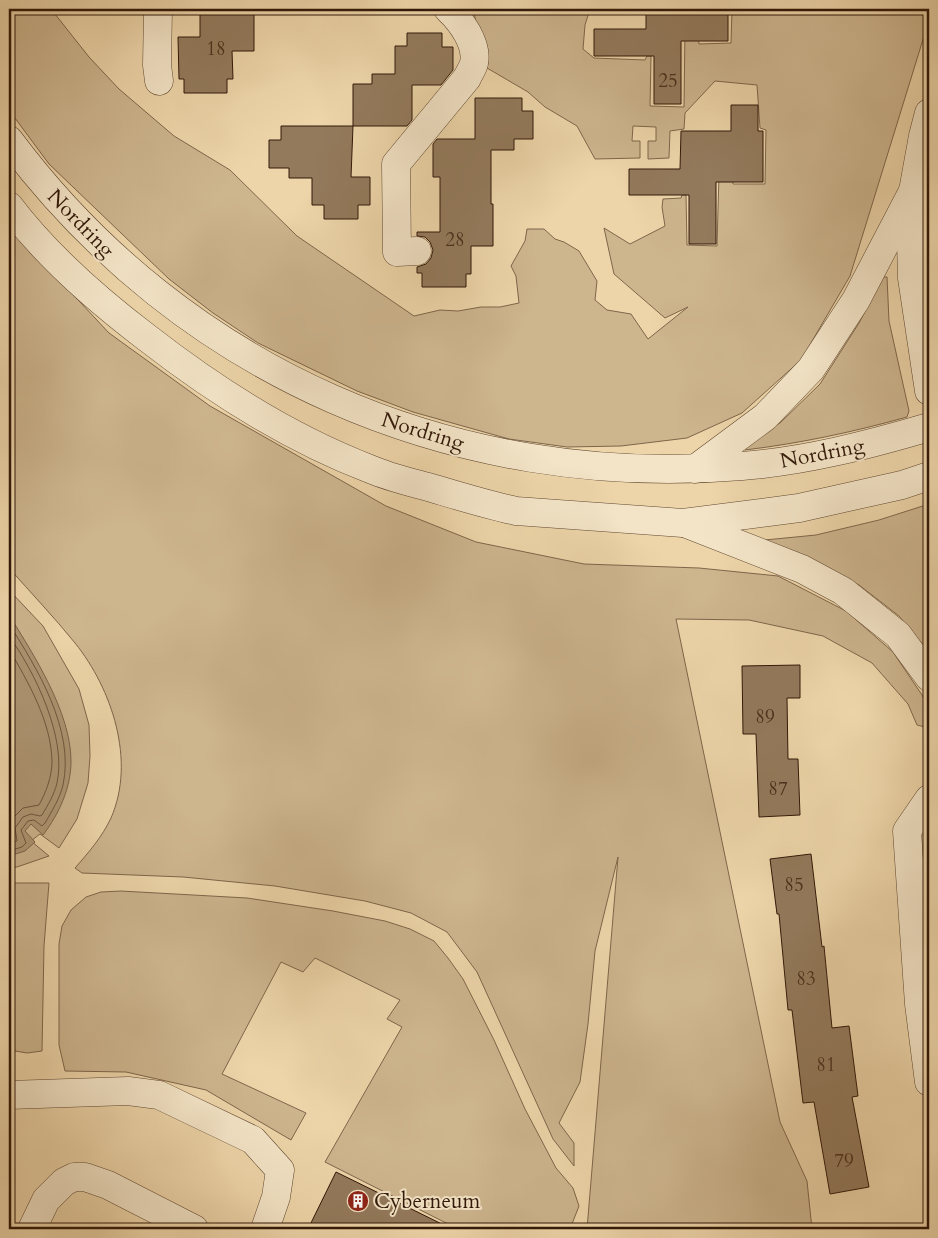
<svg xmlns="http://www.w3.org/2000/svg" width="938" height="1238" font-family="Cardo,serif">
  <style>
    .green { fill: #cdb58e; stroke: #7f664b }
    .water { fill: #ad9572; stroke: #7b6348 }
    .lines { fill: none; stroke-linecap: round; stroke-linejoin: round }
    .shore { stroke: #6f563d; stroke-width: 1 }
    .building { fill: #937a5c; stroke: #311808 }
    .minor-casing { stroke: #604730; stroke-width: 29 }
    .minor { stroke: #f3e4c7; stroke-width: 28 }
    .labels { text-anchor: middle; stroke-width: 4; stroke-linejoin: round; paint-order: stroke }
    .number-label { font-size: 19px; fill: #4a301d }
    .street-label { font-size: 21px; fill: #311808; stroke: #f3e4c7 }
    .poi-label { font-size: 21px; fill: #311808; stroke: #f3e4c7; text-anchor: start }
  </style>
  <rect width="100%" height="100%" fill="#edd5a9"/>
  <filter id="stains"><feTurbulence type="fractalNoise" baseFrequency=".004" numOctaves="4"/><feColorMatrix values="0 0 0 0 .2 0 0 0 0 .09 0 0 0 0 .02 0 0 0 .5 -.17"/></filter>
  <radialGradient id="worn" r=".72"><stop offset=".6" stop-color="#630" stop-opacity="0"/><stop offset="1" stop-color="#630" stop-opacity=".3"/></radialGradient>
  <g class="green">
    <polygon points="9,9 51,9 89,57 119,89 174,136 230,170 297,236 414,316 440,310 458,311 481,307 500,307 519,303 516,276 511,266 525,241 527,229 544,229 555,239 564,242 579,251 597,281 595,300 607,310 631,314 648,339 688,307 665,318 614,274 604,228 630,244 665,226 662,207 663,199 681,198 682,195 686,195 687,245 717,246 719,174 732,173 733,184 765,184 766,130 760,128 757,85 715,81 685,113 684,129 670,131 669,158 648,159 648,141 656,141 656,127 633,126 632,141 640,141 640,158 595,159 577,126 545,107 528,92 487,68 473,9 590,9 585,25 583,49 594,58 645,60 647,56 651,56 650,106 684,107 685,31 698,31 699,44 731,43 732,9 929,9 929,20 850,276 801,360 742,413 687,438 621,446 567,447 509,439 413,412 357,391 258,343 213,313 169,279 49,164 9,110"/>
    <path d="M9,226L109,333L210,406L386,506L476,542L584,564L699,568L778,576L846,611L893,652L922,695L929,709V728L917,725L908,704L872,663L823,636L749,620L676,619L780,1122L807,1181L812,1229H587L618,857L595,951L588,1024L580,1082L559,1123L574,1143V1166L553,1139L477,972L447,932L411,913L365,901L275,886L183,877L82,873L75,868C89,852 102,837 111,818C136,761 112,689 75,643C54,617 31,593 9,568Z"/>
    <path d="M883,277H887L889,321L909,411L907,417C853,432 802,443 745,450L742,446L745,442L780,423L820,384L859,323Z"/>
    <polygon points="929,504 929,652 899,616 859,585 765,540 816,535 879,520"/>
    <polygon points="9,590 43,626 79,689 89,725 90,756 88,783 77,819 59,848 40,834 31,841 49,856 17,867 9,868"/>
    <polygon points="9,883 49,883 44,946 42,1051 27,1053 9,1050"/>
    <polygon points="121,891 247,898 333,911 385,921 410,929 434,941 448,958 463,979 494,1040 525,1109 556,1168 573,1188 579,1206 570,1229 458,1229 325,1162 402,1027 387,1019 400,1000 315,958 303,972 281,962 222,1074 306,1113 291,1140 206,1090 126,1072 65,1071 59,1045 59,944 62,926 71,910 86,897 101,892"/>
  </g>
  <path class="water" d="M9,615C34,655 71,713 71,761C71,788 59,814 43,835L31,824L25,831L35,842L25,851L9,856Z"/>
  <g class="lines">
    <g class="shore">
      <path d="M9,624C37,668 75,730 63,785C60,798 52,811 45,823L42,826L34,820L28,821L21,830L26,843L22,847L9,851"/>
      <path d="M9,636C35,672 67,738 57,783C54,795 48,805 42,815L40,816L31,814L23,817L15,828L17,841L9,844"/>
      <path d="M9,649C28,682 51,721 52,761C52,777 46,792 39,805L23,808L9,822"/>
    </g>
  </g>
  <g class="building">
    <polygon points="205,9 254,10 254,51 232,51 233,79 227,79 227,93 184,93 184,79 179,79 178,37 200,37 200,11 205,11"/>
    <polygon points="646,9 728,9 728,41 681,41 681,104 654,104 654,56 594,56 594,29 646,29"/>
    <polygon points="407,33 442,33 442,47 453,47 453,70 441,85 412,85 412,120 407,126 353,126 353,84 372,84 372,74 395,74 395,46 407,46"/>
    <polygon points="475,98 522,98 522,111 533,111 533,139 514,139 514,150 491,150 491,204 493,204 493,246 471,246 471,274 466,274 466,287 422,287 422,273 417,273 417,267 426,264 431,258 433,250 430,242 425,237 417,236 417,232 440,232 440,177 433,177 433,144 437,139 475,139"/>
    <polygon points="731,105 758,105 758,131 763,131 763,182 716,182 716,244 689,244 689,195 629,195 629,169 680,169 681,131 731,131"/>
    <polygon points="281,126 353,126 351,177 370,177 370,205 358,205 358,219 324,219 324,205 312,205 312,178 289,178 289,168 269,168 269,140 281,140"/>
    <polygon points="800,665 800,698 787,698 788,759 798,759 800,815 759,817 756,734 743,734 742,666"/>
    <polygon points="811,854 822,947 824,946 832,1028 849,1026 858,1096 852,1097 869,1187 830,1194 814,1102 803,1103 792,1010 788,1010 779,914 777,914 770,859"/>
    <polygon points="336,1172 452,1229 308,1229"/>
  </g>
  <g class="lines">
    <g class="minor-casing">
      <g id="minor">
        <polyline points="158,9 157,65 159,81"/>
        <polyline points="929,113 923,136 913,191 911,241 912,278 929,391"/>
        <path d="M9,140C182,372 455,490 742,466C806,461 868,445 929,427"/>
        <path d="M9,206C47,256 96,299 146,337C214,390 289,438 370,469C391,478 414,483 435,489C462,497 488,505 516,511L683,523L799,508L902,485L929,476"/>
        <path d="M417,251L397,252L396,164L467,78C469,73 473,68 474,63C478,44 461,21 448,9"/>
        <polyline points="695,469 765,417 811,369 856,300 913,191"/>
        <polyline points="687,524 802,569 843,591 898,635 929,677"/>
        <polyline points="929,799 907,831 919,1004 929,1082"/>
        <polyline points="9,1095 128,1091 159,1095 253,1140 280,1170 276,1197 265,1229"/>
        <polyline points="32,1229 46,1200 64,1182 74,1177 85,1177 108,1185 194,1229"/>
      </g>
    </g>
    <use href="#minor" class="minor"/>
  </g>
  <defs>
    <g id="building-disc" transform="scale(1.125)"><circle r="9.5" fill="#8f2418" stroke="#f3e4c7"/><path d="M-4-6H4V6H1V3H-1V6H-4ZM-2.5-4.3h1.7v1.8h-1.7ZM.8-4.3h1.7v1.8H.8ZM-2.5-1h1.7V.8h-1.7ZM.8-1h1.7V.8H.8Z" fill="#fff"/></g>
  </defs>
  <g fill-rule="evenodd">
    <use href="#building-disc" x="358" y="1201"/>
  </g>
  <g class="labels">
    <g class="number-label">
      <text x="216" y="55">18</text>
      <text x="668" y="87">25</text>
      <text x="455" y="246">28</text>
      <text x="765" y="723">89</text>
      <text x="778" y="795">87</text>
      <text x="794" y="891">85</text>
      <text x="806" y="985">83</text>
      <text x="826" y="1071">81</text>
      <text x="844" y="1167">79</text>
    </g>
    <g class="street-label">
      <text transform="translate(81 223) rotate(46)" y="7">Nordring</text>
      <text transform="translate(423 431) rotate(17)" y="7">Nordring</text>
      <text transform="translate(822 453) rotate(-11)" y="7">Nordring</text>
    </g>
    <g class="poi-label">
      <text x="374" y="1208">Cyberneum</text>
    </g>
  </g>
  <rect width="938" height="1238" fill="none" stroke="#edd5a9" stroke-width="30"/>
  <rect x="10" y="10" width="918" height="1218" fill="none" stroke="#311808" stroke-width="2.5"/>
  <rect x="15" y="15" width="908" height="1208" fill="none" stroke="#311808"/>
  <rect width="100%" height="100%" filter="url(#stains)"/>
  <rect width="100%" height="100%" fill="url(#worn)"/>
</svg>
